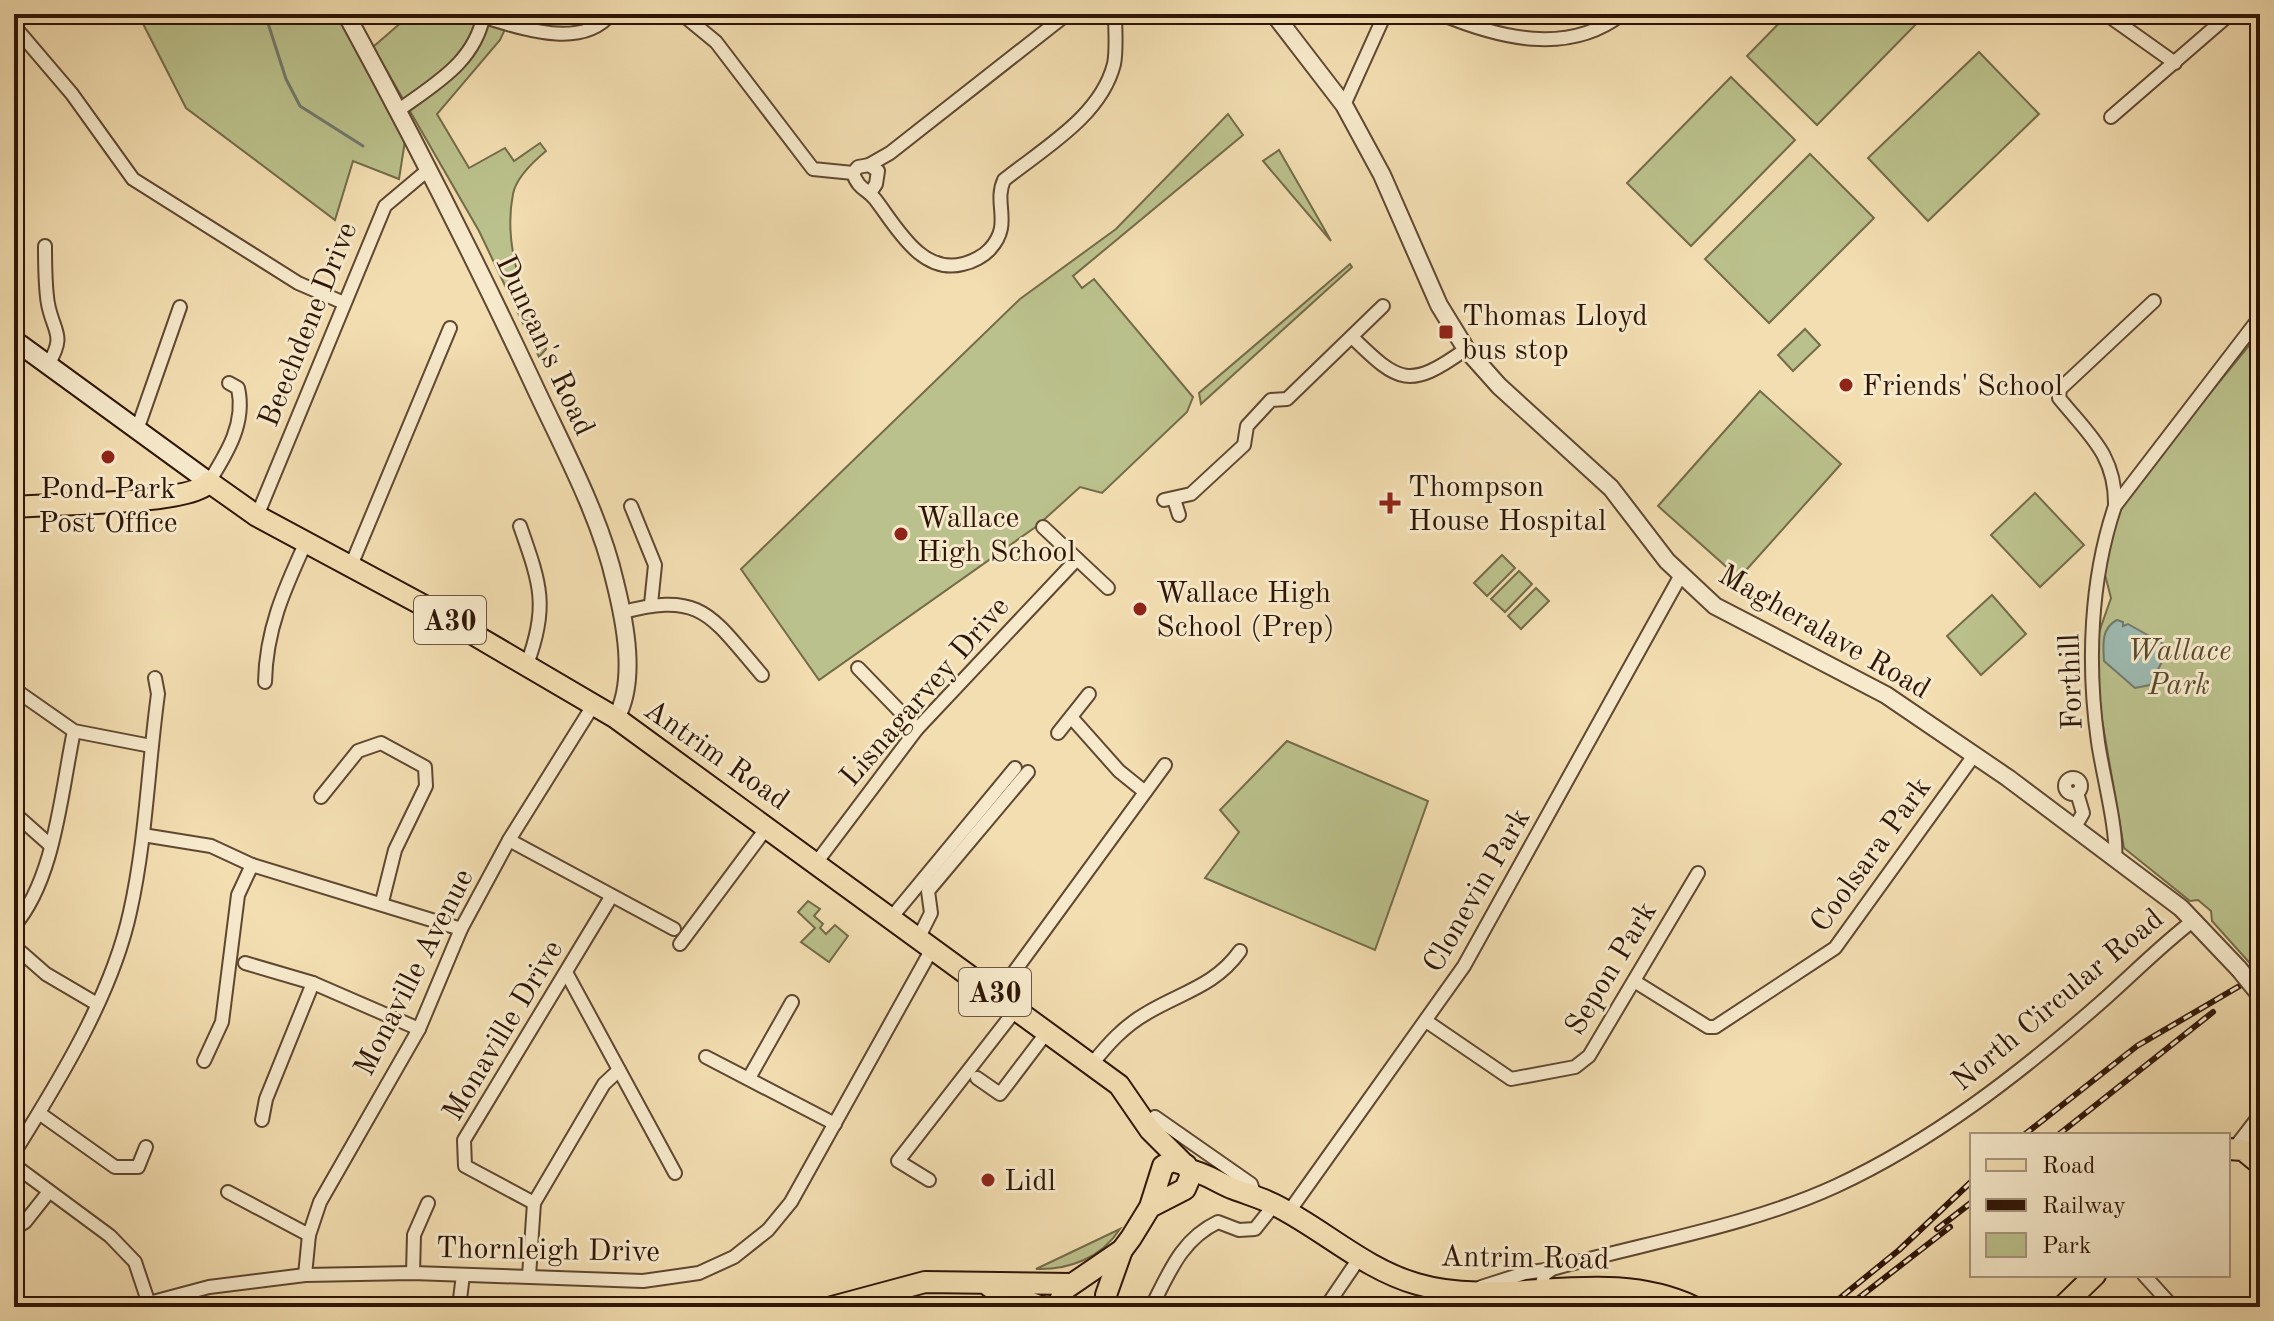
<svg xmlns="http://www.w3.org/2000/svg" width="2274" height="1321" font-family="'Old Standard TT',serif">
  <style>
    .green { fill: #bbc18c; stroke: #746b49; stroke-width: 2 }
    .water { fill: #9dbbb2; stroke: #71796d; stroke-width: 2 }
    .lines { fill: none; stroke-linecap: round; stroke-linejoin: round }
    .stream { stroke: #71796d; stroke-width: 3 }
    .minor-casing { stroke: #5f4731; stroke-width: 16 }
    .tertiary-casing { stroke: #5f4731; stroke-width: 20 }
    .secondary-casing { stroke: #2e1506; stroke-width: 22 }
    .primary-casing { stroke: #2e1506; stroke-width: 24 }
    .minor { stroke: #f7eacc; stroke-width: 12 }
    .tertiary { stroke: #f7eacc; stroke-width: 16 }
    .secondary { stroke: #f7eacc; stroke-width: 18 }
    .primary { stroke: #f3deb1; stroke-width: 20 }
    .rail-casing { stroke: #2e1506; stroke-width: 6 }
    .rail { stroke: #f7eacc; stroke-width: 3; stroke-dasharray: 9; stroke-linecap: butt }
    .tertiary-bridge-casing { stroke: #5f4731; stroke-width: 20; stroke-linecap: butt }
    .tertiary-bridge { stroke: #f7eacc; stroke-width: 16 }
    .poi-dot { fill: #8f2418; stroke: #f7eacc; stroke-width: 3 }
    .labels { text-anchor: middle; stroke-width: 6; stroke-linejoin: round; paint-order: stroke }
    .shield { fill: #f7eacc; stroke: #6a5541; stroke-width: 2 }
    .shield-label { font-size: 28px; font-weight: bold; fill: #2e1506 }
    .poi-label { font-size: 30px; fill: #2e1506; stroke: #f7eacc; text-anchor: start }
    .street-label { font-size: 30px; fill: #2e1506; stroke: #f7eacc }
    .park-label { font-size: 30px; font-style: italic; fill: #58492e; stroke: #f7eacc }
  </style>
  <rect width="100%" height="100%" fill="#f3deb1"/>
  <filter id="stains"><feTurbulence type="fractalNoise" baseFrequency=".0025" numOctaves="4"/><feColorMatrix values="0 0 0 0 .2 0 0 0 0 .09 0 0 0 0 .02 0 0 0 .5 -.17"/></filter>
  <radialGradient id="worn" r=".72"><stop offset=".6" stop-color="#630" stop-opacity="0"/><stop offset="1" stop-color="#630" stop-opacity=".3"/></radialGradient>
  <g class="green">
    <polygon points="138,14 337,14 405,141 399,179 353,161 335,220 186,108"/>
    <path d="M411,14H512L500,40L437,114L469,168L505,148L514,161L540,143L546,151C534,161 516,178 513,194C502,249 526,301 546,349L539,357L479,231L373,47Z"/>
    <polygon points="1788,14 1926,14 1817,125 1747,56"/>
    <polygon points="1979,52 2039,114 1928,221 1868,158"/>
    <polygon points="1731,77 1795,140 1691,246 1627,183"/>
    <polygon points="1228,114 1243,135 1073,276 1082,288 1094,279 1193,397 1187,412 1102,493 1080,487 1037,526 819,680 741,569 1020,299 1116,229"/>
    <polygon points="1279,150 1326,232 1331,241 1263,161"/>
    <polygon points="1810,154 1874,218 1769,323 1705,259"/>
    <polygon points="1350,264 1352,267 1201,404 1199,393"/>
    <polygon points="1805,329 1820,345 1793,371 1778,355"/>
    <polygon points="2260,332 2260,965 2255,969 2212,921 2211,911 2198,900 2190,901 2124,848 2100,708 2096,641 2111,598 2104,571 2117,507"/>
    <polygon points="1760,391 1841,464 1739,578 1658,506"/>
    <polygon points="2035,493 2084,545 2040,587 1991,535"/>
    <polygon points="1502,555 1515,568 1487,596 1474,583"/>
    <polygon points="1519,571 1532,584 1505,612 1491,599"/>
    <polygon points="1536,588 1549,601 1521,629 1508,616"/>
    <polygon points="1992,595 2026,634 1981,675 1947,636"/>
    <polygon points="1287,741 1428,801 1375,950 1205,878 1239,832 1220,810"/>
    <polygon points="808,901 820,909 814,916 823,924 820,928 826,934 835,925 848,936 829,962 801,942 815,928 798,912"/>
    <path d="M1120,1229C1101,1258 1069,1270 1036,1269Z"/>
  </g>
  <path class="water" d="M2117,620L2123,622V626L2128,624L2167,646V652L2150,685L2135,688L2104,661C2103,645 2101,628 2117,620Z"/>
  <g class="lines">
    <polyline class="stream" points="265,14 286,79 300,106 363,146"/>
    <g class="minor-casing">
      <g id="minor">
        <polyline points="682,14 716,42 813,169 853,173"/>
        <path d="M1441,14C1499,38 1568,56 1622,14"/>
        <polyline points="2106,14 2175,63"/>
        <path d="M484,17C522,28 581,50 611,14"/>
        <polyline points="14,26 72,94 133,179 298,283 344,303"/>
        <polyline points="1344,105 1385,14"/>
        <path d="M399,110C436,83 475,62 484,14"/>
        <polyline points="2111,117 2230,14"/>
        <polyline points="869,165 890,153 1067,14"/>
        <path d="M870,193L876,184L878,171L869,165L858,167L853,173C858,189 867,189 875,199C896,226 921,275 963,264C972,262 984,256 990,249C1013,224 993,204 1004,180C1044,148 1101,116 1114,64C1117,49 1115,30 1115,14"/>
        <path d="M45,246C45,265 45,286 48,304C54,334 66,334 48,365"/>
        <path d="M1352,337C1399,383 1409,390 1466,349"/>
        <polyline points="137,430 180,307"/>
        <path d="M209,482C227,453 246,423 238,388L229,383"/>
        <polyline points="1174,499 1179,515"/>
        <polyline points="1164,500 1191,494 1244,445 1247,426 1271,400 1287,399 1383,306"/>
        <polyline points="631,506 655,565 651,604"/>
        <path d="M2115,506C2116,455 2089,435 2059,398L2060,389L2154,301"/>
        <polyline points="257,516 385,206 429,169"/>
        <path d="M520,526C540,583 549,606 527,664"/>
        <polyline points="1043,527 1108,588"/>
        <polyline points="350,568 450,328"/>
        <path d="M620,613C702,590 711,616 762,675"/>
        <polyline points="858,668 917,729"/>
        <path d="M265,682C266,630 284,590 305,544"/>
        <polyline points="14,689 74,731 151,746"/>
        <polyline points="1071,717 1119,771 1145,792"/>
        <polyline points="1058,733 1089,694"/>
        <circle cx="2073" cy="786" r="8"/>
        <polyline points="321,797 358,751 381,743 425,767 426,786 395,850 382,902"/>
        <polyline points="14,813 50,845"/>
        <polyline points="2075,827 2083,813 2077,793"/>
        <polyline points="143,835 211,846 252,865 461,929"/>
        <polyline points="509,840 674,929"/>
        <path d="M2115,857C2118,832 2102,771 2098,742C2087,665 2090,580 2115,506L2260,317"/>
        <polyline points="816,863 917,729 1077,559"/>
        <polyline points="891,918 1015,768"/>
        <path d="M14,926C55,879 61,792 74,731"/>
        <polyline points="919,937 931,913 928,891 1028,772"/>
        <polyline points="680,944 768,826"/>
        <polyline points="14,946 46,974 97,1004"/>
        <polyline points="245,963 313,983 419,1029"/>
        <polyline points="567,974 675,1173"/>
        <polyline points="1634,981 1708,1027 1715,1027 1835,948 1975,754"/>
        <polyline points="998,994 1165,765"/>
        <polyline points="1426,1021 1511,1079 1575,1067 1589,1056 1698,873"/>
        <polyline points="706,1057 835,1124"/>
        <polyline points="204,1061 222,1022 238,895 252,865"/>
        <path d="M1092,1064C1108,1044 1124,1026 1147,1013C1182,992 1215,986 1240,951"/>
        <polyline points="749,1078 792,1002"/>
        <polyline points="977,1078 1000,1094 1047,1032"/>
        <polyline points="39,1113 115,1167 138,1167 146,1147"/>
        <polyline points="1155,1117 1251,1184 1255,1196"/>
        <polyline points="262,1120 266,1099 313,983"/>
        <path d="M14,1153C59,1081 112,995 130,912C146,841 148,767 158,694L155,678"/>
        <polyline points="14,1165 110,1236 135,1262 149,1304"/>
        <polyline points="929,1180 898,1161 1017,1008"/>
        <polyline points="228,1192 309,1235"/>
        <polyline points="534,1203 465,1166 464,1140 611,897"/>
        <polyline points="1288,1213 1464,966 1681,575"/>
        <polyline points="14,1229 25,1222 48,1193"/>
        <polyline points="413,1273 414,1235 428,1203"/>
        <polyline points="305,1275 309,1235 320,1202 419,1029 461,929 509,840 594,704"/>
        <polyline points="2144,1275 2173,1307"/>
        <polyline points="529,1276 534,1203 604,1084 619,1070"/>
        <polyline points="1481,1287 1525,1273 1552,1269"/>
        <path d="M1541,1288L1544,1275L1552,1269C1644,1243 1749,1226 1836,1186C1933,1141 2019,1074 2099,1004C2131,976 2161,945 2194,920"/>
        <polyline points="1578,1288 1579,1307"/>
        <path d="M1155,1300C1171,1268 1184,1238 1218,1222L1239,1230L1255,1229L1274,1205"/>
        <polyline points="134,1307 209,1287 305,1275 413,1273 643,1281 699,1273 734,1257 768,1230 791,1202 933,947"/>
        <polyline points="459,1307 463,1275"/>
        <polyline points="1326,1307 1360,1257"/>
      </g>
    </g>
    <g class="tertiary-casing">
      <g id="tertiary">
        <path d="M346,14C412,135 474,257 532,381C561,444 600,515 615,582C625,622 637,681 616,718"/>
        <polyline points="1274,14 1344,105 1382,175 1439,305 1466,349 1499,386 1611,488 1667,561 1715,606 1886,695 2008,778 2181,908 2239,969"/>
        <polyline points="2237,1148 2260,1118"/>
      </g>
    </g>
    <g class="secondary-casing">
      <polyline id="secondary" points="14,340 209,482"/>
    </g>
    <g class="primary-casing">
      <g id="primary">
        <path d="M14,507C49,504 192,505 209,482L257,516L432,610L616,718L1119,1085L1150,1130L1182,1162"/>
        <polyline points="2228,1149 2243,1150 2260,1164"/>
        <path d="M1189,1170C1206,1173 1218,1183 1234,1189C1247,1194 1261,1198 1273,1204C1322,1228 1364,1269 1417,1284C1505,1310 1603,1264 1694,1307"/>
        <polyline points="990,1287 1042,1307"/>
        <polyline points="1106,1295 1122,1250"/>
        <polyline points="832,1307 925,1282 1071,1284"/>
        <polyline points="1057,1307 1065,1289 1122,1250 1131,1238 1150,1207 1163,1166 1172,1161 1186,1165 1191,1175 1185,1189 1150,1207"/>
        <polyline points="2062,1307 2095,1275"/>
      </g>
    </g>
    <use href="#minor" class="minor"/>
    <use href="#tertiary" class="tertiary"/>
    <use href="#secondary" class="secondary"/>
    <use href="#primary" class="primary"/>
    <g class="rail-casing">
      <g id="rail">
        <polyline points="2024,1135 2137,1046 2260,974"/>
        <polyline points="2058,1135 2213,1012"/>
        <polyline points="1937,1229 1972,1202"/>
        <polyline points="1829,1307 1899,1250 1972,1181"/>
        <polyline points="1847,1307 1950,1227"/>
      </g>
    </g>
    <use href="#rail" class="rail"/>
    <g class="tertiary-bridge-casing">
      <polyline id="tertiary-bridge" points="2239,969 2260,995"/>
    </g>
    <use href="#tertiary-bridge" class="tertiary-bridge"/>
  </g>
  <g class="poi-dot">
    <rect x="1438" y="324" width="16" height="16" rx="4"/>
    <circle cx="1846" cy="385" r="8"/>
    <circle cx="108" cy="457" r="8"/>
    <path d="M1386 491h8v8h8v8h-8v8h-8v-8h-8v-8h8z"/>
    <circle cx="901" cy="534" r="8"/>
    <circle cx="1140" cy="609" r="8"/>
    <circle cx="988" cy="1180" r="8"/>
  </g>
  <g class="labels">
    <g class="shield">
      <rect x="414" y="596" width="72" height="48" rx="6"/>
      <rect x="959" y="968" width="72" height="48" rx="6"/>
    </g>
    <g class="shield-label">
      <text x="450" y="630">A30</text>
      <text x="995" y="1002">A30</text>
    </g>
    <g class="poi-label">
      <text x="1462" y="325">Thomas Lloyd<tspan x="1462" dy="34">bus stop</tspan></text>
      <text x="1862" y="395">Friends' School</text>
      <text x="1408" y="496">Thompson<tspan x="1408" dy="34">House Hospital</tspan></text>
      <text x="108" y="498" text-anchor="middle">Pond Park<tspan x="108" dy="34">Post Office</tspan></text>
      <text x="917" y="527">Wallace<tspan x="917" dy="34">High School</tspan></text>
      <text x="1156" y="602">Wallace High<tspan x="1156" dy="34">School (Prep)</tspan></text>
      <text x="1004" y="1190">Lidl</text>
    </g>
    <g class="street-label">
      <text transform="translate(307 324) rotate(-68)" y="10">Beechdene Drive</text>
      <text transform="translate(546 345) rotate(65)" y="10">Duncan's Road</text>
      <text transform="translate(1825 631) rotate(30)" y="10">Magheralave Road</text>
      <text transform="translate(2070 682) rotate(-92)" y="10">Forthill</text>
      <text transform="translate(924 691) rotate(-49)" y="10">Lisnagarvey Drive</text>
      <text transform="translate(717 754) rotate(35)" y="10">Antrim Road</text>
      <text transform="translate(1870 854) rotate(-54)" y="10">Coolsara Park</text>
      <text transform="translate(1476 890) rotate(-60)" y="10">Clonevin Park</text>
      <text transform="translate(1610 968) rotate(-59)" y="10">Sepon Park</text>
      <text transform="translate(413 972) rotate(-63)" y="10">Monaville Avenue</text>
      <text transform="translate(2057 999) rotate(-40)" y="10">North Circular Road</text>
      <text transform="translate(502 1030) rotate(-59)" y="10">Monaville Drive</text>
      <text transform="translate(548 1249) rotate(1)" y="10">Thornleigh Drive</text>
      <text transform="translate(1525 1257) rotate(1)" y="10">Antrim Road</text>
    </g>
    <g class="park-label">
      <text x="2179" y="660">Wallace<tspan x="2179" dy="34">Park</tspan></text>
    </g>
  </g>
  <rect width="2274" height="1321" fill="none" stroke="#f3deb1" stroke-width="48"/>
  <rect x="16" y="16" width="2242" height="1289" fill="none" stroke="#2e1506" stroke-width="4"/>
  <rect x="24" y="24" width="2226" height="1273" fill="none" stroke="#2e1506" stroke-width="2"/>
  <rect x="1970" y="1133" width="260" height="144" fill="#f7eacc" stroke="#a7957d" stroke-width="2"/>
  <rect x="1986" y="1159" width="40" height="12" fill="#f3deb1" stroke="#a7957d" stroke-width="2"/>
  <text x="2042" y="1173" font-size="24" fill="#2e1506">Road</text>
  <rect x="1986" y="1199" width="40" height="12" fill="#2e1506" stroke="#a7957d" stroke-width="2"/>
  <text x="2042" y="1213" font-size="24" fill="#2e1506">Railway</text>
  <rect x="1986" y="1233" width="40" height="24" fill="#bbc18c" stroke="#a7957d" stroke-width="2"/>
  <text x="2042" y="1253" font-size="24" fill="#2e1506">Park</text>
  <rect width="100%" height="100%" filter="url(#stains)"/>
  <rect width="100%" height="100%" fill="url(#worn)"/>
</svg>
